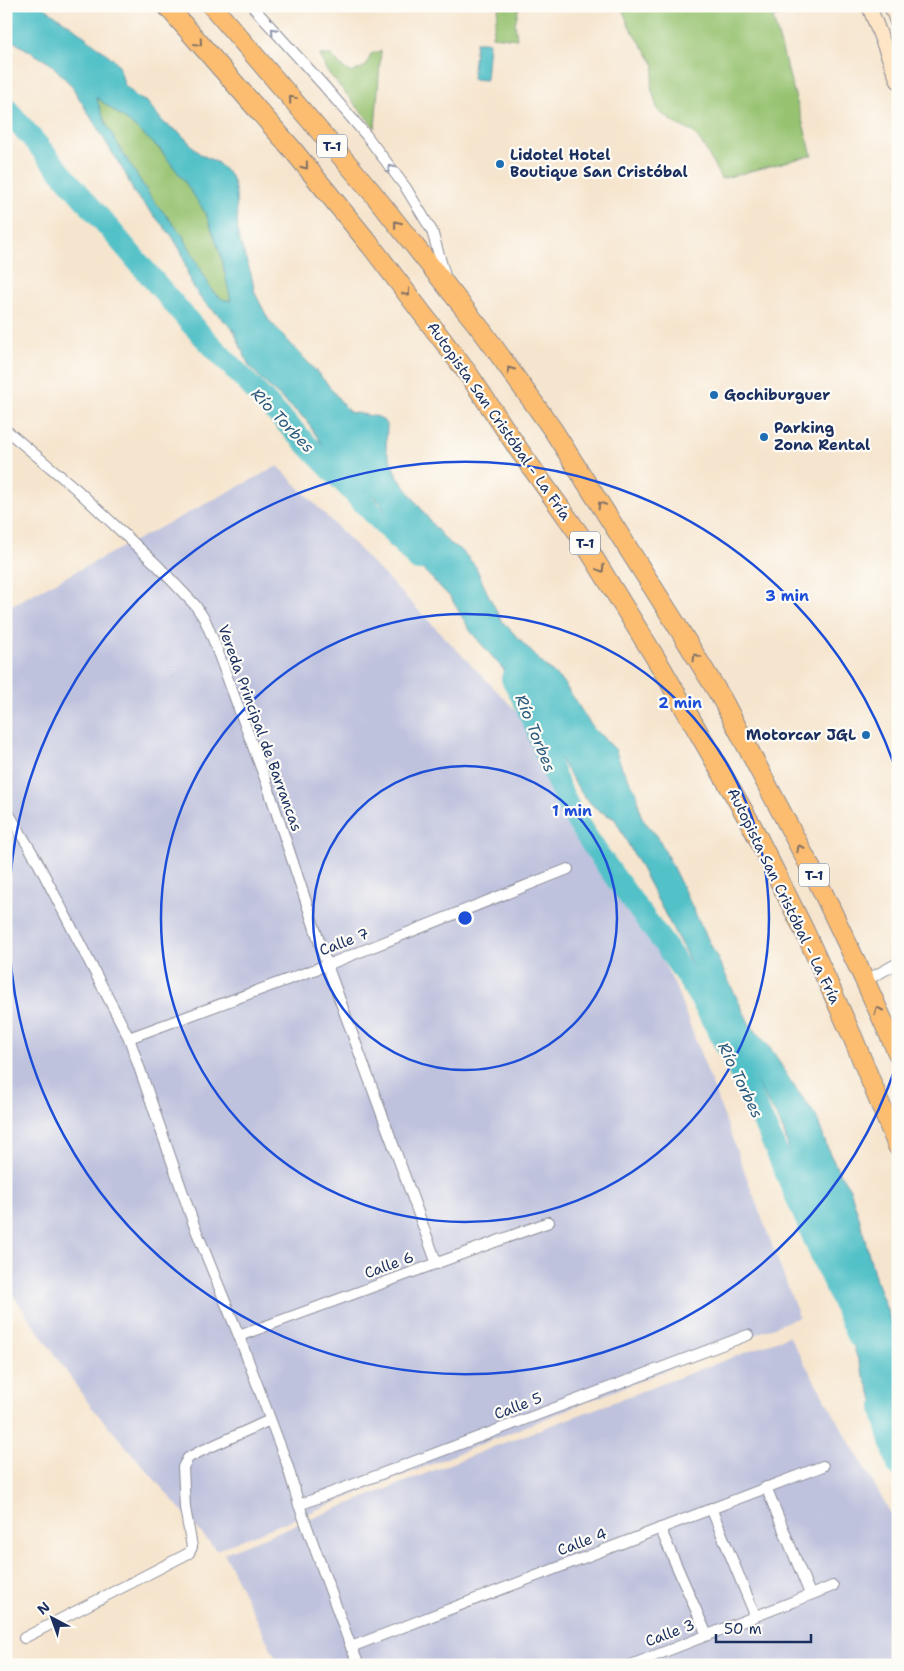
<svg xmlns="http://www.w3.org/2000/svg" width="904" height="1671" font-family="'Shantell Sans',sans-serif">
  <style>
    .industrial { fill: #bfc2dd }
    .green { fill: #97c371; stroke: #597968 }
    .water { fill: #53c1c8; stroke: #377893; fill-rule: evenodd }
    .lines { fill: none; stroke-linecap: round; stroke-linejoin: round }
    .river { stroke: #53c1c8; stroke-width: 22 }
    .minor-casing { stroke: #888a96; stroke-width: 12 }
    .secondary-casing { stroke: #888a96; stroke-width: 16 }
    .motorway-casing { stroke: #888a96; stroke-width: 21 }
    .minor { stroke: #fff; stroke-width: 10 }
    .secondary { stroke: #fee5c5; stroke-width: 14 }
    .motorway { stroke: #fcbd6f; stroke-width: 19 }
    .oneway { stroke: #8d97ae }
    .oneway2 { stroke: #806f66 }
    .ring { fill: none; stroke: #1d4ed8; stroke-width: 2.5 }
    .poi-dot { fill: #1f6fb2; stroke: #fdfcf7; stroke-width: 2 }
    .labels { text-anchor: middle; stroke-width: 4.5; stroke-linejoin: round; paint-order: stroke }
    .shield { fill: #fdfcf7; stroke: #5f6c8c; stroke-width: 1 }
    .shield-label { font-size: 14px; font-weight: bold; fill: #1b2f5e }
    .poi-label { font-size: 15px; font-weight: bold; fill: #1b2f5e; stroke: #fdfcf7; text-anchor: start }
    .street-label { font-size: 15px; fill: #1b2f5e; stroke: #fdfcf7 }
    .water-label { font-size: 16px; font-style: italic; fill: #2c5b7e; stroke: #fdfcf7 }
    .centre { fill: #1d4ed8; stroke: #fdfcf7; stroke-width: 2.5 }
    .ring-label { font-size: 15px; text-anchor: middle; font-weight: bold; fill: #1d4ed8; stroke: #fdfcf7; stroke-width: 4.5; stroke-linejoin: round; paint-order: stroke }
  </style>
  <rect width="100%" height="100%" fill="#fdfcf7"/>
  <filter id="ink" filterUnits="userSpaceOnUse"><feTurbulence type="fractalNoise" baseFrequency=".02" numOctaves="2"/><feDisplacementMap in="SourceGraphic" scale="10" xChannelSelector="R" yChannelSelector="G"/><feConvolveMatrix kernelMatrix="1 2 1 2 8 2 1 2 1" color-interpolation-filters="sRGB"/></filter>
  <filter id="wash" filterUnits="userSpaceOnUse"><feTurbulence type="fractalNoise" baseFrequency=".0096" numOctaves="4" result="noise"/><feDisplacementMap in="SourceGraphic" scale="20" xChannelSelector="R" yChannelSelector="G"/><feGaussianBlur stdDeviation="1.12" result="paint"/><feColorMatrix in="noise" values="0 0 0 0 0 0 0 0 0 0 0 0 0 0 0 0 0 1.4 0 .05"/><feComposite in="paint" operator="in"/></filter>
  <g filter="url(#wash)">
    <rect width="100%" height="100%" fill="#f6e5ce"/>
    <g class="industrial">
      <polygon points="278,466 533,728 625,884 676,988 799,1317 216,1550 89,1404 6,1285 6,608"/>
      <polygon points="789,1336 898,1526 898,1665 279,1665 224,1553 496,1446"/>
    </g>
    <g class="green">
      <polygon points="499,6 519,6 515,24 517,39 492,36"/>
      <polygon points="621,6 802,6 773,18 812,155 721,179 705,148 693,132 678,125 658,111 651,87 655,65 629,26"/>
      <polygon points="381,51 375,128 326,70 320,55 331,55 341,66 351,73 366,66 371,54"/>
      <path d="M95,96C117,114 141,129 160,150C177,168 194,191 205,213C219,239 225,273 231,302L222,299L212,291L183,236L150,196L124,155L106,124Z"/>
    </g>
    <g class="water">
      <path d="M6,6H42L74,28L112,58L119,65L124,84L138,98L147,102L164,123L180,133L200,154L218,163L231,176L234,185L236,194L238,236L251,274L255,293L268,319L325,381L349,412L379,417L387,424L386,449L397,476L433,525L447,541L463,552L476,567L484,586L501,620L542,663L563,682L593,728L615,749L622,768L637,793L640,813L644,821L658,837L749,1023L774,1053L791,1082L816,1116L829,1152L839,1172L850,1189L859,1217L876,1281L898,1339V1457C884,1423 868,1389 856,1354C847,1328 848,1298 839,1272C830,1244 810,1221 800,1194C788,1162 791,1133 769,1105L696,973L615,819L598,810L584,797L540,728L509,676L471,632L451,598L404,550L398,541L387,513L382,505L375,498L337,467L306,420L269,387L249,366L233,329L200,298L190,281L182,253L172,236L134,193L126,175L71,85L51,64L6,37ZM96,97L130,123L160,149L185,182L206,214L221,256L231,301L222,299L212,291L183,236L150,196L124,155L106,124Z"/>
      <polygon points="476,42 489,42 486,80 472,79"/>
    </g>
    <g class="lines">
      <g class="river">
        <polyline points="6,108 192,325 418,560"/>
        <path d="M512,679C540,725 550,778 578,823C617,886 668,942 705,1007C750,1086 785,1170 820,1253C832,1281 846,1308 857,1336"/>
        <polyline points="882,1409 898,1466"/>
      </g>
    </g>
  </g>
  <g filter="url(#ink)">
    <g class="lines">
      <g class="minor-casing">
        <g id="minor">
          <polyline points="252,6 325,87 366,135 406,188 432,231 446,279"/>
          <polyline points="6,430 76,489 157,565 195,605 205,620 213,639 267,784 327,965 437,1264"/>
          <polyline points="6,809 36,859 129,1038 194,1225 239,1336 287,1464 299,1505 351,1647 359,1665"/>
          <polyline points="865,981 898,963"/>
          <polyline points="129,1038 327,965 568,869"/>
          <polyline points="239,1336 549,1222"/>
          <polyline points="766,1487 810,1594"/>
          <polyline points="299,1505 748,1335"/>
          <polyline points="711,1508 755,1615"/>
          <polyline points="660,1528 707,1635"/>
          <polyline points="24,1638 189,1553 192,1547 185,1508 183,1467 188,1458 197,1453 270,1420"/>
          <polyline points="351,1647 823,1466"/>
          <polyline points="631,1665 833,1586"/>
        </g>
      </g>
      <g class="secondary-casing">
        <g id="secondary">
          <polyline points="869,6 898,81"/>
          <polyline points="891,6 898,24"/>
        </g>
      </g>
      <g class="motorway-casing">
        <g id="motorway">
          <polyline points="167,6 292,149 371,246 469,375 519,450 579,534 661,667 752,826 805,932 853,1038 898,1147"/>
          <polyline points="212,6 371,191 483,332 553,430 671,616 722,699 817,880 865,981 898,1054"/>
        </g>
      </g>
      <use href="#minor" class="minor"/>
      <use href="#secondary" class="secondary"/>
      <use href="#motorway" class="motorway"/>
    </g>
    <defs><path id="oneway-chevron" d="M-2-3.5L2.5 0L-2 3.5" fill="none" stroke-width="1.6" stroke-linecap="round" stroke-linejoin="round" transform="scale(1.25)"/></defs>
    <g class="oneway">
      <use href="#oneway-chevron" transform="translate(274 31) rotate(-132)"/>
      <use href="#oneway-chevron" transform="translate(391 168) rotate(-127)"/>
    </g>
    <g class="oneway2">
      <use href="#oneway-chevron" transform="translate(199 43) rotate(49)"/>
      <use href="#oneway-chevron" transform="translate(292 99) rotate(-130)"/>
      <use href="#oneway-chevron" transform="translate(305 166) rotate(51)"/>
      <use href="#oneway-chevron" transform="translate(397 224) rotate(-129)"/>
      <use href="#oneway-chevron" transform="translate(407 293) rotate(53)"/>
      <use href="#oneway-chevron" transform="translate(510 370) rotate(-126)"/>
      <use href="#oneway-chevron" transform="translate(601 505) rotate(-122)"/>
      <use href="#oneway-chevron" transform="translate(601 569) rotate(59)"/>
      <use href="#oneway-chevron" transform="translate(696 657) rotate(-121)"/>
      <use href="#oneway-chevron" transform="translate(800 848) rotate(-118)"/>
      <use href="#oneway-chevron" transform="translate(878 1010) rotate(-114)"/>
    </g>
  </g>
  <g class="ring">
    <circle cx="465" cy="918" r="152"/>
    <circle cx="465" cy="918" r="304"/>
    <path d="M897 1063A456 456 0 1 1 897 773"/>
  </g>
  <g class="poi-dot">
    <circle cx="500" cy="164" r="5"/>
    <circle cx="714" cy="395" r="5"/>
    <circle cx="764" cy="437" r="5"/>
    <circle cx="866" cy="735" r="5"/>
  </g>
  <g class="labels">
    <g class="shield">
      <rect x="317" y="134.5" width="30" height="23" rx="4"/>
      <rect x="570" y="531.5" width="30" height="23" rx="4"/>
      <rect x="799" y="863.5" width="30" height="23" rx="4"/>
    </g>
    <g class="shield-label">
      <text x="332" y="151">T-1</text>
      <text x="585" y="548">T-1</text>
      <text x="814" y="880">T-1</text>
    </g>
    <g class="poi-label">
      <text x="510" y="160">Lidotel Hotel<tspan x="510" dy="17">Boutique San Cristóbal</tspan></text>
      <text x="724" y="400">Gochiburguer</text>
      <text x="774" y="433">Parking<tspan x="774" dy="17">Zona Rental</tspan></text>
      <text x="856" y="740" text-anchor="end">Motorcar JGL</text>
    </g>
    <g class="street-label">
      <text transform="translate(499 421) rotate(55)" y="5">Autopista San Cristóbal - La Fría</text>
      <text transform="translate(260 728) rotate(70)" y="5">Vereda Principal de Barrancas</text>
      <text transform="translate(784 896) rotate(64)" y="5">Autopista San Cristóbal - La Fría</text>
      <text transform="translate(344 942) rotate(-21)" y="5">Calle 7</text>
      <text transform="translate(389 1265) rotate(-20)" y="5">Calle 6</text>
      <text transform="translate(518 1406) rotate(-21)" y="5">Calle 5</text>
      <text transform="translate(582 1542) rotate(-21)" y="5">Calle 4</text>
      <text transform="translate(670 1633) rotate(-21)" y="5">Calle 3</text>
    </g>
    <g class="water-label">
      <text transform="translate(283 420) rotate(46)" y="6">Río Torbes</text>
      <text transform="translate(536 733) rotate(68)" y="6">Río Torbes</text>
      <text transform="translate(741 1080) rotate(64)" y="6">Río Torbes</text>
    </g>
  </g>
  <circle cx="465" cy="918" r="8" class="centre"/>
  <g class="ring-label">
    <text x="787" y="601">3 min</text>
    <text x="680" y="708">2 min</text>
    <text x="572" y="816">1 min</text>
  </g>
  <rect width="904" height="1671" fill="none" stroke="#fdfcf7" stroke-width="25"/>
  <g transform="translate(52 1618) rotate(319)" stroke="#fdfcf7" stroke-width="4" paint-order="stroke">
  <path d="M0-4L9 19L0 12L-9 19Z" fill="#1b2f5e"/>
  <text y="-8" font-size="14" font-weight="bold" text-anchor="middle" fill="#1b2f5e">N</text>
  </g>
  <path d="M716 1634v8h95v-8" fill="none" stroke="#1b2f5e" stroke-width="2.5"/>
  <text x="724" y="1634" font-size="15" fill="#1b2f5e" stroke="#fdfcf7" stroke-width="4" paint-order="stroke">50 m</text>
</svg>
